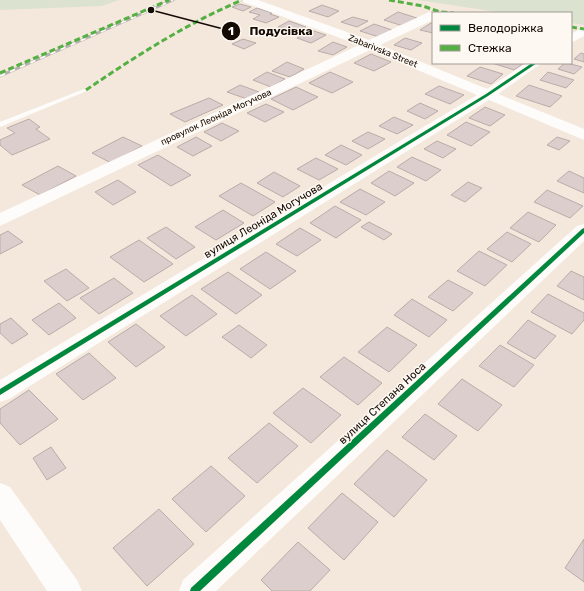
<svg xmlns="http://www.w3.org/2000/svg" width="584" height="591" font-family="Rubik,sans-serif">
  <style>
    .green { fill: #dce2d0 }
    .building { fill: #dbcecc; stroke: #b9aca9 }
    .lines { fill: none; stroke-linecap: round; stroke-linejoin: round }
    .service { fill: #fdfcfa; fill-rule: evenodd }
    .minor { fill: #fdfcfa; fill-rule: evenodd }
    .secondary { fill: #fdfcfa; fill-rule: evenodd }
    .rail-casing { stroke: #b5b2b0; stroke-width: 3 }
    .rail { stroke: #fef8f3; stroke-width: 2; stroke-dasharray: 5.5; stroke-linecap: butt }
    .quiet { stroke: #55b044; stroke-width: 3; stroke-dasharray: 6 3; stroke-linecap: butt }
    .cycleway-casing { stroke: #fef8f3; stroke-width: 2 }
    .cycleway { fill: #00873e; fill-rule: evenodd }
    .labels { text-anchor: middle; stroke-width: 3; stroke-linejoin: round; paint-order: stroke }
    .far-street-label { font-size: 9px; fill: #140b03; stroke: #fef8f3 }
    .street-label { font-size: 11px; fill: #140b03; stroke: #fef8f3 }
    .leader { fill: none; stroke: #140b03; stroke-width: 1.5 }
    .callout-dot { fill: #140b03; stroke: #fef8f3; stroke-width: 1.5 }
    .mark-label { font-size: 12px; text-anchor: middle; font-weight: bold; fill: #fff }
    .callout-label { font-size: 12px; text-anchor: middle; font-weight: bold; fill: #140b03; stroke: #fef8f3; stroke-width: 3; stroke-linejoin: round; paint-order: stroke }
  </style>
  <rect width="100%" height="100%" fill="#f4e8dc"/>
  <g class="green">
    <polygon points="0,0 119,0 102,6 0,10"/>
    <polygon points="418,0 584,0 584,25 571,23 571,13 504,13"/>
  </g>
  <g class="building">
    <polygon points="240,4 251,7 243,11 232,7"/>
    <polygon points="322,5 339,11 328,17 309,11"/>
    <polygon points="257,8 272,13 270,14 279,17 266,23 253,19 260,15 249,12"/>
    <polygon points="398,12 417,18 403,26 384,20"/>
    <polygon points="353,17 368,21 357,27 341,22"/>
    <polygon points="289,21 306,27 295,33 278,27"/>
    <polygon points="431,23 433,24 433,33 420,30"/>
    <polygon points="374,24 392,30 379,37 360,31"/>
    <polygon points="311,30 326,35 311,43 297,38"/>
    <polygon points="405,38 422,43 411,50 394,45"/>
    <polygon points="243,39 256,43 244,49 232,44"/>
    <polygon points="333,42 347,47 333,55 318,51"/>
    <polygon points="581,53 584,54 584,62 574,59"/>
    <polygon points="371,54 391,62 374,71 354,63"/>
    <polygon points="287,62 304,69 290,77 272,71"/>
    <polygon points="492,63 524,63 514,70"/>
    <polygon points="565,63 567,63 582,67 574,74 558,69"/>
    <polygon points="480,67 503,74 491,84 467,76"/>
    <polygon points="267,72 285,79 271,87 253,80"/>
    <polygon points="330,72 353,82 332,93 309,83"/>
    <polygon points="548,72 574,80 566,88 540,80"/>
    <polygon points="240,85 259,92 247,99 227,92"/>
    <polygon points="529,85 562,96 550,107 516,96"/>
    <polygon points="439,86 464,95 450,104 425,94"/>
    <polygon points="296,87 318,97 293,110 271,99"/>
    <polygon points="209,98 223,105 185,122 170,114"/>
    <polygon points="420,103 438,111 425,119 407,111"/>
    <polygon points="266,104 284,112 265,122 247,113"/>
    <polygon points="485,107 505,115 490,126 469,118"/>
    <polygon points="394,117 413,125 397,134 379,126"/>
    <polygon points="29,119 40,127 36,129 50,139 12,155 0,145 0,140 15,133 7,128"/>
    <polygon points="466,122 490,132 471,146 447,135"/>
    <polygon points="222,123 239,131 221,141 204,132"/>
    <polygon points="368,132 385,139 368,149 352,141"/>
    <polygon points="123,137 142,146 111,163 92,153"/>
    <polygon points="196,137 212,146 193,156 177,147"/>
    <polygon points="557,137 570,141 559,150 547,145"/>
    <polygon points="437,141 456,149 443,158 424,149"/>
    <polygon points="341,145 362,155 346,165 325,155"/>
    <polygon points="158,155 191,175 171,186 138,165"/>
    <polygon points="412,157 441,170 426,181 397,167"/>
    <polygon points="316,158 338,169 319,180 297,169"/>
    <polygon points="58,166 76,176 40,195 22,185"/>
    <polygon points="389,171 414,183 395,196 371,183"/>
    <polygon points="569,171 584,178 584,193 557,181"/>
    <polygon points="274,172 300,186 283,197 257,183"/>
    <polygon points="118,180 136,192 113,205 95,192"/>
    <polygon points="468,182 482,188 465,202 451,195"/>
    <polygon points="241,183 275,202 253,216 219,196"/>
    <polygon points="360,189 385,202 366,215 340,202"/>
    <polygon points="547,190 583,206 570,218 534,202"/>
    <polygon points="335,206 361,220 336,238 310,223"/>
    <polygon points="223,210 244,223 216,240 195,227"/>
    <polygon points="528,212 556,225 539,242 510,228"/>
    <polygon points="369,222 392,234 384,240 361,227"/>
    <polygon points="166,227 195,247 176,259 147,238"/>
    <polygon points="300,228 321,240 297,256 276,244"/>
    <polygon points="8,231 23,242 0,254 0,235"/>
    <polygon points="507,232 531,244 512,262 487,249"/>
    <polygon points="139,240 173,264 144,282 110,257"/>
    <polygon points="479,251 507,265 485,286 457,271"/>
    <polygon points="266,252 296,271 270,289 240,269"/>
    <polygon points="66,269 89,288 67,301 44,281"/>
    <polygon points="571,271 584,277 584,300 557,286"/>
    <polygon points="228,272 262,295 236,314 201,289"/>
    <polygon points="114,278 133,293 99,314 80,298"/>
    <polygon points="448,280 473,293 453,311 428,297"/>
    <polygon points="548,294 584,313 584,320 572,334 531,312"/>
    <polygon points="192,295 217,314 186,336 160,316"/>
    <polygon points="412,299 447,320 429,337 394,315"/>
    <polygon points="59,303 76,318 49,335 32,320"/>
    <polygon points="11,318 28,334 12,344 0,333 0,324"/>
    <polygon points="528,320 556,336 535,359 507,343"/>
    <polygon points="136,324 165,347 136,367 108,342"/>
    <polygon points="239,325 267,345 251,358 222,337"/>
    <polygon points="387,327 417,345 389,372 358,352"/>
    <polygon points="500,345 534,365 514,387 479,366"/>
    <polygon points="89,353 116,378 83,400 56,374"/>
    <polygon points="344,357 382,383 358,405 320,377"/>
    <polygon points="462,379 502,405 478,431 438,404"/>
    <polygon points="303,388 341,415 311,443 273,413"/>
    <polygon points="29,390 58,419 20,445 0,423 0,409"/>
    <polygon points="425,414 457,436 434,460 402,437"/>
    <polygon points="269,423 298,446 257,483 228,458"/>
    <polygon points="51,447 66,468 47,480 33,458"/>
    <polygon points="387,450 427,480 394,517 354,484"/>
    <polygon points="211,466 245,496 206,532 172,499"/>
    <polygon points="342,493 378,522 344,560 308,528"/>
    <polygon points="159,509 194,544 147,586 113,548"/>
    <polygon points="584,539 584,582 565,568"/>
    <polygon points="298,542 330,570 310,591 272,591 261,580"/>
  </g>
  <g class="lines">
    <polygon class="service" points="84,89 89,90 0,127 0,122"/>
    <g class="minor">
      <polygon points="241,0 258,0 369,40 429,12 437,12 433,13 433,20 380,45 487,89 526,63 542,63 498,94 584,129 584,140 489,100 9,399 0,402 0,380 477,95 370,50 0,226 0,213 359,45 243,2"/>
      <polygon points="584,27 584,36 571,43 571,34"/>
      <polygon points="584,224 584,241 216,591 179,591 183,580 577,226"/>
    </g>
    <polygon class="secondary" points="0,483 10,487 77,580 82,591 47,591 0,520"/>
    <g class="rail-casing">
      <polyline id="rail" points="0,76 173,0"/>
    </g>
    <use href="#rail" class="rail"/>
    <g class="quiet">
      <polyline points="389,0 423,6 440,12 454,13"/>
      <polyline points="571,27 584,29"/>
      <polyline points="0,73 169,0"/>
      <path d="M86,90C136,56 186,24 242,0"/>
    </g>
    <g class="cycleway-casing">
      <g id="cycleway">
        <polygon points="532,63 537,63 488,96 0,395 0,389 486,94"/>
        <polygon points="584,228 584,233 200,591 190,591 191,588 582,229"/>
      </g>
    </g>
    <use href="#cycleway" class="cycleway"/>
  </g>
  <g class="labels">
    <g class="far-street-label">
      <text transform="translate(383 51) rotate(22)" y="3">Zabarivska Street</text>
      <text transform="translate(216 117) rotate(-25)" y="3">провулок Леоніда Могучова</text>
    </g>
    <g class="street-label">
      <text transform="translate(263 220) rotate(-31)" y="4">вулиця Леоніда Могучова</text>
      <text transform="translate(382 403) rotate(-43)" y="4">вулиця Степана Носа</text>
    </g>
  </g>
  <path class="leader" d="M151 10L231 31"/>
  <g class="callout-dot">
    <circle cx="151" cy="10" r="4"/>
    <circle cx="231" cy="31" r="10"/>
  </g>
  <g class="mark-label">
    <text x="231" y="35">1</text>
  </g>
  <g class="callout-label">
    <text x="281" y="35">Подусівка</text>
  </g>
  <rect x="432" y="12" width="140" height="52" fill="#fef8f3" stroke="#a09993"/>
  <rect x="440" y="25" width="20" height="6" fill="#00873e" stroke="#a09993"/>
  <text x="468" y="32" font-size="12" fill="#140b03">Велодоріжка</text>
  <rect x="440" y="45" width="20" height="6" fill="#55b044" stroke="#a09993"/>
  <text x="468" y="52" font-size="12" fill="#140b03">Стежка</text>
</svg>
